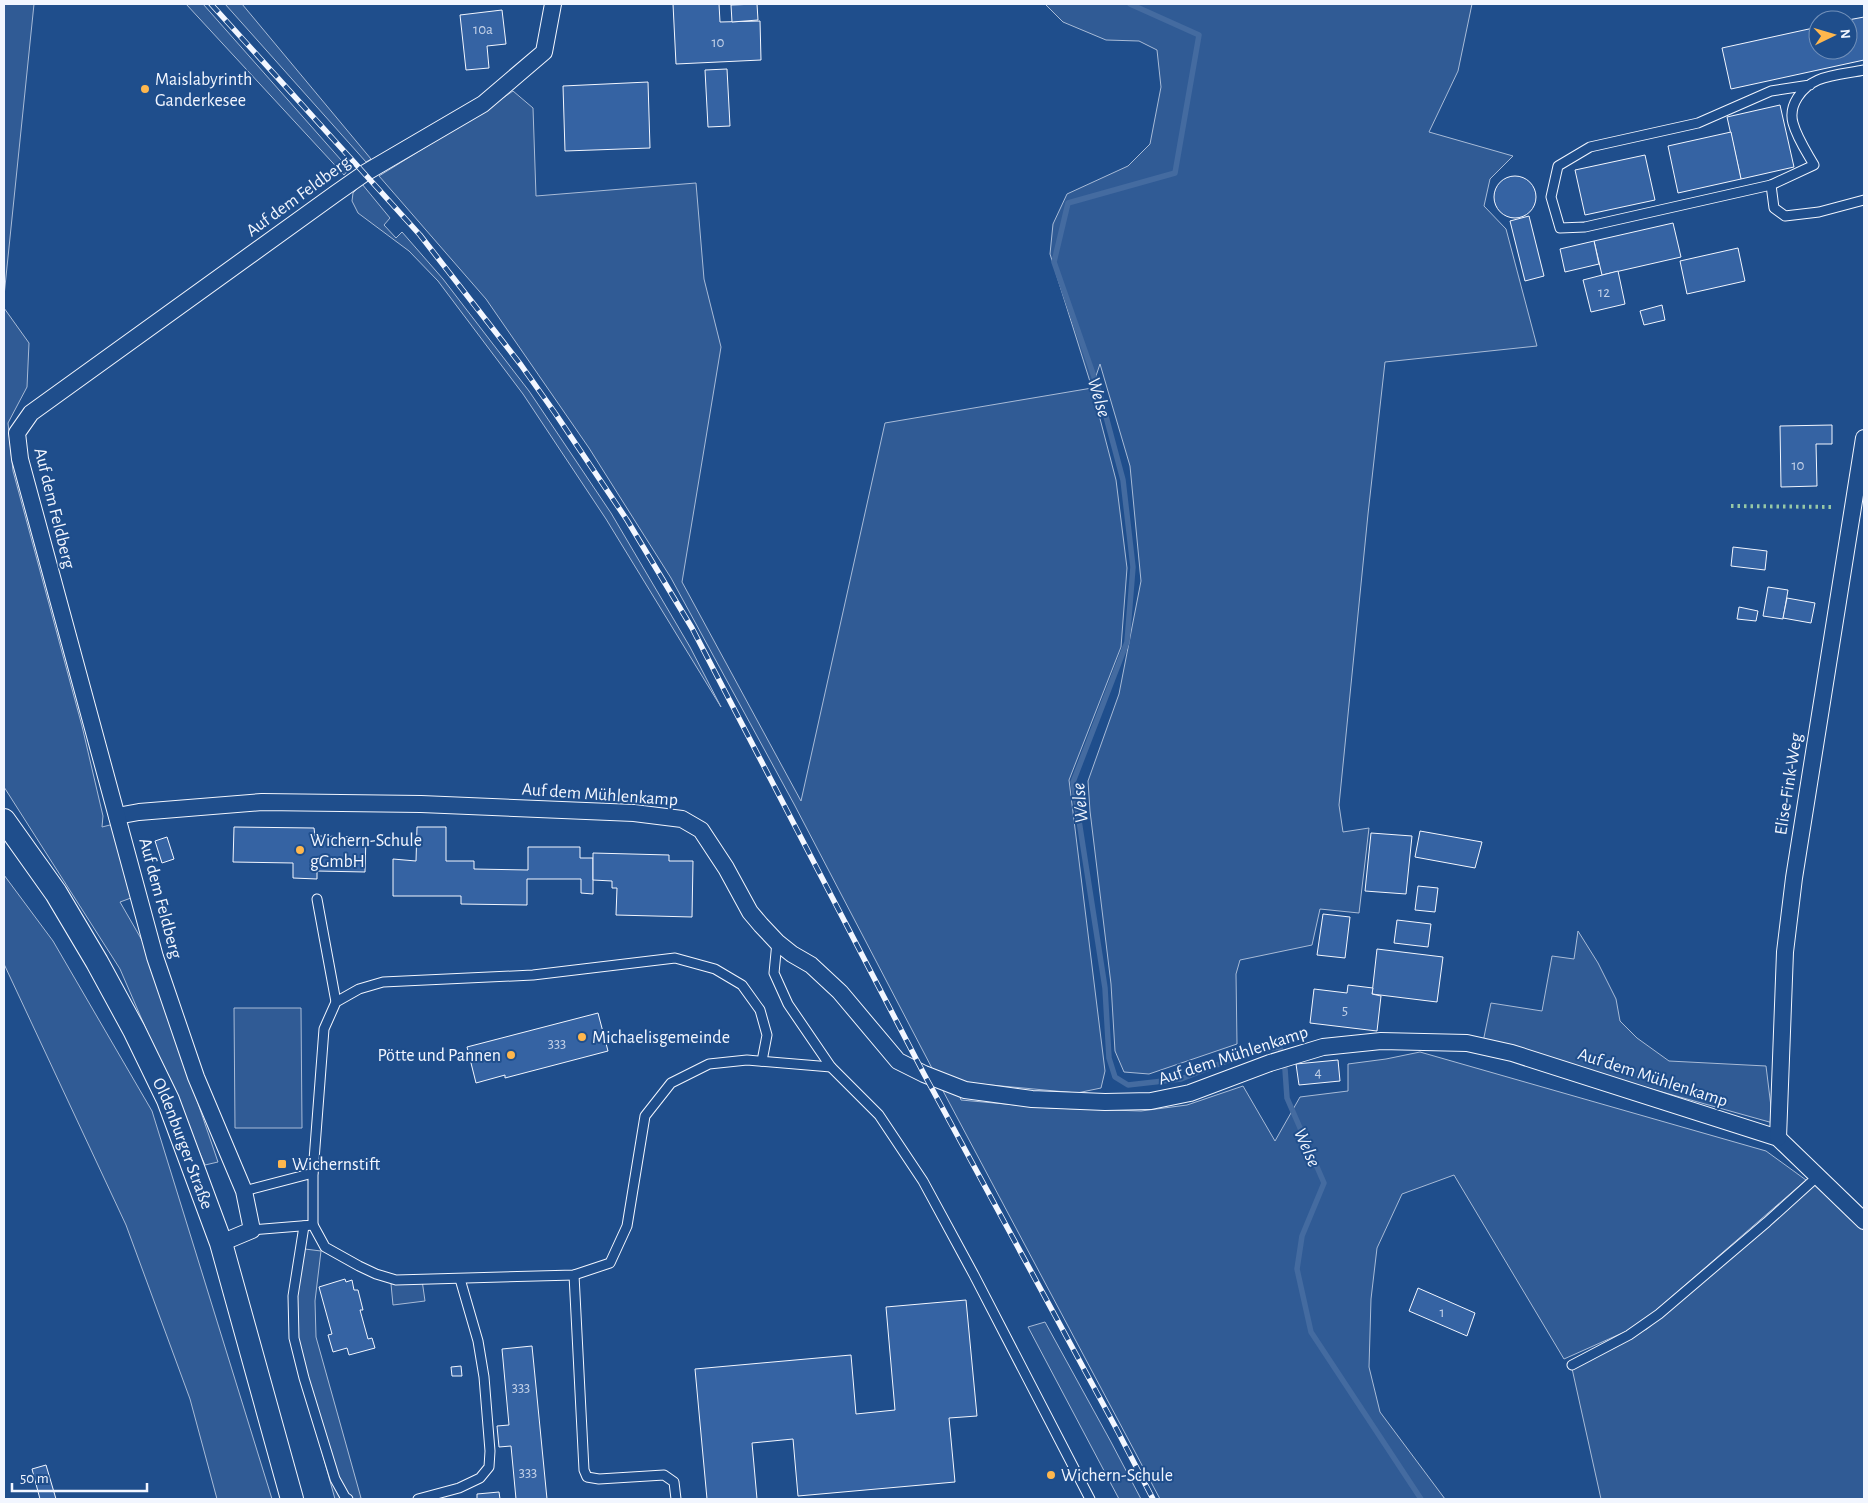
<svg xmlns="http://www.w3.org/2000/svg" width="1868" height="1503" font-family="'Alegreya Sans',sans-serif">
  <style>
    .built { fill: #305b95; stroke: #a8bbd7 }
    .lines { fill: none; stroke-linecap: round; stroke-linejoin: round }
    .stream { stroke: #446ba0; stroke-width: 5.5 }
    .building { fill: #3563a3; stroke: #f2f6ff }
    .service-casing { stroke: #f2f6ff; stroke-width: 11 }
    .minor-casing { stroke: #f2f6ff; stroke-width: 18 }
    .secondary-casing { stroke: #f2f6ff; stroke-width: 24 }
    .service { stroke: #1f4e8c; stroke-width: 9 }
    .minor { stroke: #1f4e8c; stroke-width: 16 }
    .secondary { stroke: #1f4e8c; stroke-width: 22 }
    .rail-casing { stroke: #f2f6ff; stroke-width: 5.5 }
    .rail { stroke: #1f4e8c; stroke-width: 4; stroke-dasharray: 11; stroke-linecap: butt }
    .hedge { stroke: #97c8a6; stroke-width: 4; stroke-dasharray: 2.5 4; stroke-linecap: butt }
    .poi-dot { fill: #ffb74d; stroke: #1f4e8c; stroke-width: 2 }
    .labels { text-anchor: middle; stroke-width: 4; stroke-linejoin: round; paint-order: stroke }
    .number-label { font-size: 15px; fill: #c3d1e8 }
    .poi-label { font-size: 18px; fill: #f2f6ff; stroke: #1f4e8c; text-anchor: start }
    .street-label { font-size: 18px; fill: #f2f6ff; stroke: #1f4e8c }
    .water-label { font-size: 19px; font-style: italic; fill: #f2f6ff; stroke: #1f4e8c }
  </style>
  <rect width="100%" height="100%" fill="#1f4e8c"/>
  <g class="built">
    <polygon points="4,4 34,4 4,296"/>
    <polygon points="186,4 203,4 349,169 344,175"/>
    <polygon points="225,4 242,4 371,159 366,162"/>
    <polygon points="1045,4 1472,4 1458,71 1429,132 1513,156 1490,179 1484,206 1506,229 1537,346 1385,362 1368,514 1339,805 1343,832 1369,828 1359,913 1320,909 1312,945 1240,960 1236,974 1237,1044 1149,1074 1124,1072 1115,1051 1111,984 1090,811 1088,781 1119,694 1141,581 1130,466 1100,364 1092,388 1116,480 1127,568 1121,647 1069,780 1105,1071 1101,1088 1077,1093 969,1083 934,1072 794,804 671,578 589,448 486,299 379,176 487,109 513,91 533,108 536,196 696,183 704,279 721,347 682,582 801,801 885,423 1092,388 1050,254 1053,224 1067,194 1128,166 1150,144 1161,87 1157,50 1139,41 1106,40 1063,22"/>
    <polygon points="362,184 390,218 384,225 396,238 402,232 443,279 529,391 611,513 690,647 721,707 606,519 523,394 438,281 409,251 358,213 352,201 353,193"/>
    <polygon points="4,308 29,343 27,387 8,423 13,471 82,726 103,816 102,827 114,824 131,898 120,902 143,942 218,1162 205,1165 120,969 4,787"/>
    <polygon points="4,875 53,941 152,1111 272,1499 217,1499 190,1399 126,1225 4,964"/>
    <polygon points="1578,931 1598,963 1616,999 1620,1021 1637,1038 1669,1061 1766,1066 1773,1123 1483,1042 1491,1003 1542,1011 1552,956 1574,959"/>
    <polygon points="234,1008 301,1008 302,1128 235,1128"/>
    <polygon points="1420,1052 1766,1151 1806,1180 1638,1326 1564,1359 1454,1175 1402,1194 1377,1248 1371,1299 1369,1367 1380,1412 1445,1499 1160,1499 942,1089 959,1094 961,1100 1049,1108 1141,1111 1187,1105 1243,1086 1275,1141 1300,1097 1348,1091 1348,1064 1386,1059"/>
    <polygon points="1816,1184 1864,1231 1864,1499 1601,1499 1571,1364 1647,1329"/>
    <polygon points="297,1248 321,1251 315,1301 316,1337 361,1498 357,1499 335,1499 291,1340"/>
    <polygon points="422,1280 425,1301 393,1305 391,1284"/>
    <polygon points="1045,1322 1111,1442 1141,1499 1119,1499 1028,1327"/>
  </g>
  <g class="lines">
    <polyline class="stream" points="1130,4 1199,35 1175,173 1068,203 1054,262 1100,394 1123,480 1133,567 1127,642 1073,782 1105,988 1109,1058 1115,1077 1128,1085 1181,1079 1250,1052 1280,1047 1285,1069 1287,1098 1324,1183 1302,1236 1297,1269 1311,1332 1421,1499"/>
  </g>
  <g class="building">
    <polygon points="673,4 719,4 720,22 760,21 761,60 676,64"/>
    <polygon points="757,4 758,20 732,22 731,5"/>
    <polygon points="502,10 506,44 487,46 489,68 466,70 460,15"/>
    <polygon points="1864,17 1864,60 1731,89 1722,48 1818,27 1818,50 1848,50 1848,20"/>
    <polygon points="727,69 730,126 708,127 705,70"/>
    <polygon points="648,82 650,148 565,151 563,86"/>
    <polygon points="1780,105 1794,167 1741,179 1727,117"/>
    <polygon points="1731,132 1741,179 1678,193 1668,146"/>
    <polygon points="1645,155 1655,200 1585,215 1575,170"/>
    <circle cx="1515" cy="197" r="21"/>
    <polygon points="1529,216 1544,276 1525,281 1510,221"/>
    <polygon points="1673,223 1681,257 1602,275 1594,241"/>
    <polygon points="1594,241 1599,264 1565,272 1560,249"/>
    <polygon points="1738,248 1745,281 1687,294 1680,261"/>
    <polygon points="1618,271 1625,304 1591,312 1583,280"/>
    <polygon points="1662,305 1665,320 1644,325 1640,311"/>
    <polygon points="1832,425 1832,444 1816,444 1817,486 1781,487 1780,426"/>
    <polygon points="1733,547 1767,551 1765,570 1731,566"/>
    <polygon points="1768,587 1788,590 1783,619 1763,616"/>
    <polygon points="1787,598 1815,603 1811,623 1783,618"/>
    <polygon points="1739,607 1758,611 1756,621 1737,619"/>
    <polygon points="234,827 314,828 315,836 366,837 365,872 317,871 317,879 293,878 293,863 233,862"/>
    <polygon points="417,827 446,827 446,861 474,861 474,869 528,870 528,847 580,847 580,858 593,858 593,894 581,893 581,879 527,879 527,905 461,904 461,896 393,896 393,859 416,861"/>
    <polygon points="1420,831 1482,842 1475,868 1415,857"/>
    <polygon points="1371,833 1412,836 1406,894 1365,891"/>
    <polygon points="167,837 174,859 162,863 155,841"/>
    <polygon points="593,853 669,855 669,861 693,861 692,917 616,915 617,888 612,888 612,881 593,880"/>
    <polygon points="1418,886 1438,888 1435,912 1415,910"/>
    <polygon points="1323,914 1350,917 1345,958 1317,955"/>
    <polygon points="1397,920 1431,924 1428,947 1394,943"/>
    <polygon points="1377,949 1443,957 1437,1002 1372,994"/>
    <polygon points="1348,985 1373,988 1372,994 1381,996 1377,1031 1310,1023 1314,989 1347,993"/>
    <polygon points="598,1013 608,1051 505,1078 505,1075 476,1083 467,1047"/>
    <polygon points="1338,1060 1340,1081 1299,1085 1296,1064"/>
    <polygon points="345,1279 346,1282 352,1280 354,1290 358,1290 363,1310 360,1310 368,1339 372,1338 375,1348 349,1355 347,1348 333,1352 328,1335 332,1334 319,1287"/>
    <polygon points="1418,1288 1475,1313 1467,1336 1409,1311"/>
    <polygon points="966,1300 977,1416 949,1418 955,1482 798,1496 793,1439 752,1443 757,1499 707,1499 695,1369 851,1355 856,1414 895,1410 886,1307"/>
    <polygon points="532,1346 547,1499 516,1499 511,1446 499,1447 497,1426 509,1425 502,1349"/>
    <polygon points="461,1366 462,1376 452,1376 451,1367"/>
    <polygon points="46,1465 56,1499 40,1499 32,1469"/>
    <polygon points="499,1492 500,1499 477,1499 477,1494"/>
  </g>
  <g class="lines">
    <g class="service-casing">
      <g id="service">
        <path d="M1810,85L1771,91L1698,123L1590,147L1558,166L1551,197L1560,228L1585,227L1771,185L1814,165C1806,151 1797,138 1793,123C1788,105 1802,87 1818,80C1832,74 1850,73 1864,70"/>
        <polyline points="1771,185 1774,208 1785,216 1819,212 1864,200"/>
        <polyline points="317,899 336,1002"/>
        <polyline points="777,942 774,973 788,1004 831,1067 879,1115 923,1181 974,1275 1090,1499"/>
        <polyline points="313,1173 324,1029 336,1002 359,989 383,982 533,975 675,958 715,969 742,985 760,1010 767,1035 762,1061"/>
        <polyline points="244,1191 313,1173 313,1225 252,1230"/>
        <polyline points="313,1225 325,1247 359,1266 376,1274 396,1280 574,1275 610,1263 627,1226 645,1116 671,1083 709,1064 747,1060 831,1067"/>
        <polyline points="304,1226 293,1296 294,1338 304,1378 335,1479 345,1497 348,1499"/>
        <polyline points="574,1275 584,1470 587,1477 599,1479 664,1475 674,1482 676,1499"/>
        <polyline points="1572,1365 1629,1335 1659,1314 1767,1222 1818,1176"/>
        <polyline points="418,1499 459,1488 480,1478 489,1467 490,1451 484,1377 478,1341 460,1279"/>
      </g>
    </g>
    <g class="minor-casing">
      <g id="minor">
        <polyline points="117,816 139,812 262,802 421,804 634,813 682,819 701,830 726,868 750,912 761,925 777,942 792,954 811,965 840,992 898,1061 924,1074 965,1090 1032,1099 1105,1102 1151,1101 1190,1093 1270,1063 1323,1047 1381,1041 1467,1043 1512,1053 1778,1138 1864,1221"/>
        <polyline points="1778,1138 1785,952 1794,878 1864,438"/>
        <polyline points="221,1243 252,1230 244,1191 196,1077 155,957 20,459 17,433 31,413 335,194 365,173 483,104 544,52 553,4"/>
      </g>
    </g>
    <g class="secondary-casing">
      <g id="secondary">
        <path id="s1" d="M4,820L56,893L97,962L134,1030L168,1100L221,1243L292,1499"/>
      </g>
    </g>
    <use href="#service" class="service"/>
    <use href="#minor" class="minor"/>
    <use href="#secondary" class="secondary"/>
    <g class="rail-casing">
      <polyline id="rail" points="211,4 420,235 521,365 555,413 627,520 692,628 924,1074 1116,1428 1153,1499"/>
    </g>
    <use href="#rail" class="rail"/>
    <polyline class="hedge" points="1731,506 1835,507"/>
  </g>
  <g class="poi-dot">
    <circle cx="145" cy="89" r="5"/>
    <circle cx="300" cy="850" r="5"/>
    <circle cx="582" cy="1037" r="5"/>
    <circle cx="511" cy="1055" r="5"/>
    <rect x="277" y="1159" width="10" height="10" rx="2.5"/>
    <circle cx="1051" cy="1475" r="5"/>
  </g>
  <g class="labels">
    <g class="number-label">
      <text x="483" y="34">10a</text>
      <text x="718" y="47">10</text>
      <text x="1604" y="297">12</text>
      <text x="1798" y="470">10</text>
      <text x="1345" y="1015">5</text>
      <text x="557" y="1048">333</text>
      <text x="1318" y="1077">4</text>
      <text x="1442" y="1317">1</text>
      <text x="521" y="1392">333</text>
      <text x="528" y="1477">333</text>
    </g>
    <g class="poi-label">
      <text x="155" y="85">Maislabyrinth<tspan x="155" dy="21">Ganderkesee</tspan></text>
      <text x="310" y="846">Wichern-Schule<tspan x="310" dy="21">gGmbH</tspan></text>
      <text x="592" y="1043">Michaelisgemeinde</text>
      <text x="501" y="1061" text-anchor="end">Pötte und Pannen</text>
      <text x="292" y="1170">Wichernstift</text>
      <text x="1061" y="1481">Wichern-Schule</text>
    </g>
    <g class="street-label">
      <text transform="translate(298 196) rotate(-36)" y="6">Auf dem Feldberg</text>
      <text transform="translate(55 508) rotate(76)" y="6">Auf dem Feldberg</text>
      <text transform="translate(1788 784) rotate(-81)" y="6">Elise-Fink-Weg</text>
      <text transform="translate(600 794) rotate(4)" y="6">Auf dem Mühlenkamp</text>
      <text transform="translate(161 898) rotate(75)" y="6">Auf dem Feldberg</text>
      <text transform="translate(1233 1055) rotate(-18)" y="6">Auf dem Mühlenkamp</text>
      <text transform="translate(1653 1077) rotate(18)" y="6">Auf dem Mühlenkamp</text>
      <text dy="6" stroke="none"><textPath href="#s1" startOffset="371">Oldenburger Straße</textPath></text>
    </g>
    <g class="water-label">
      <text transform="translate(1100 397) rotate(73)" y="7">Welse</text>
      <text transform="translate(1079 803) rotate(-95)" y="7">Welse</text>
      <text transform="translate(1308 1147) rotate(66)" y="7">Welse</text>
    </g>
  </g>
  <rect width="1868" height="1503" fill="none" stroke="#f2f6ff" stroke-width="10"/>
  <g transform="translate(1833 35) rotate(85)"><circle r="24" fill="#1f4e8c" stroke="#7391ba"/>
  <path d="M0-4L9 19L0 12L-9 19Z" fill="#ffb74d"/>
  <text y="-8" font-size="14" font-weight="bold" text-anchor="middle" fill="#f2f6ff">N</text>
  </g>
  <path d="M12 1483v8h135v-8" fill="none" stroke="#f2f6ff" stroke-width="2.5"/>
  <text x="20" y="1483" font-size="15" fill="#f2f6ff" stroke="#1f4e8c" stroke-width="4" paint-order="stroke">50 m</text>
</svg>
